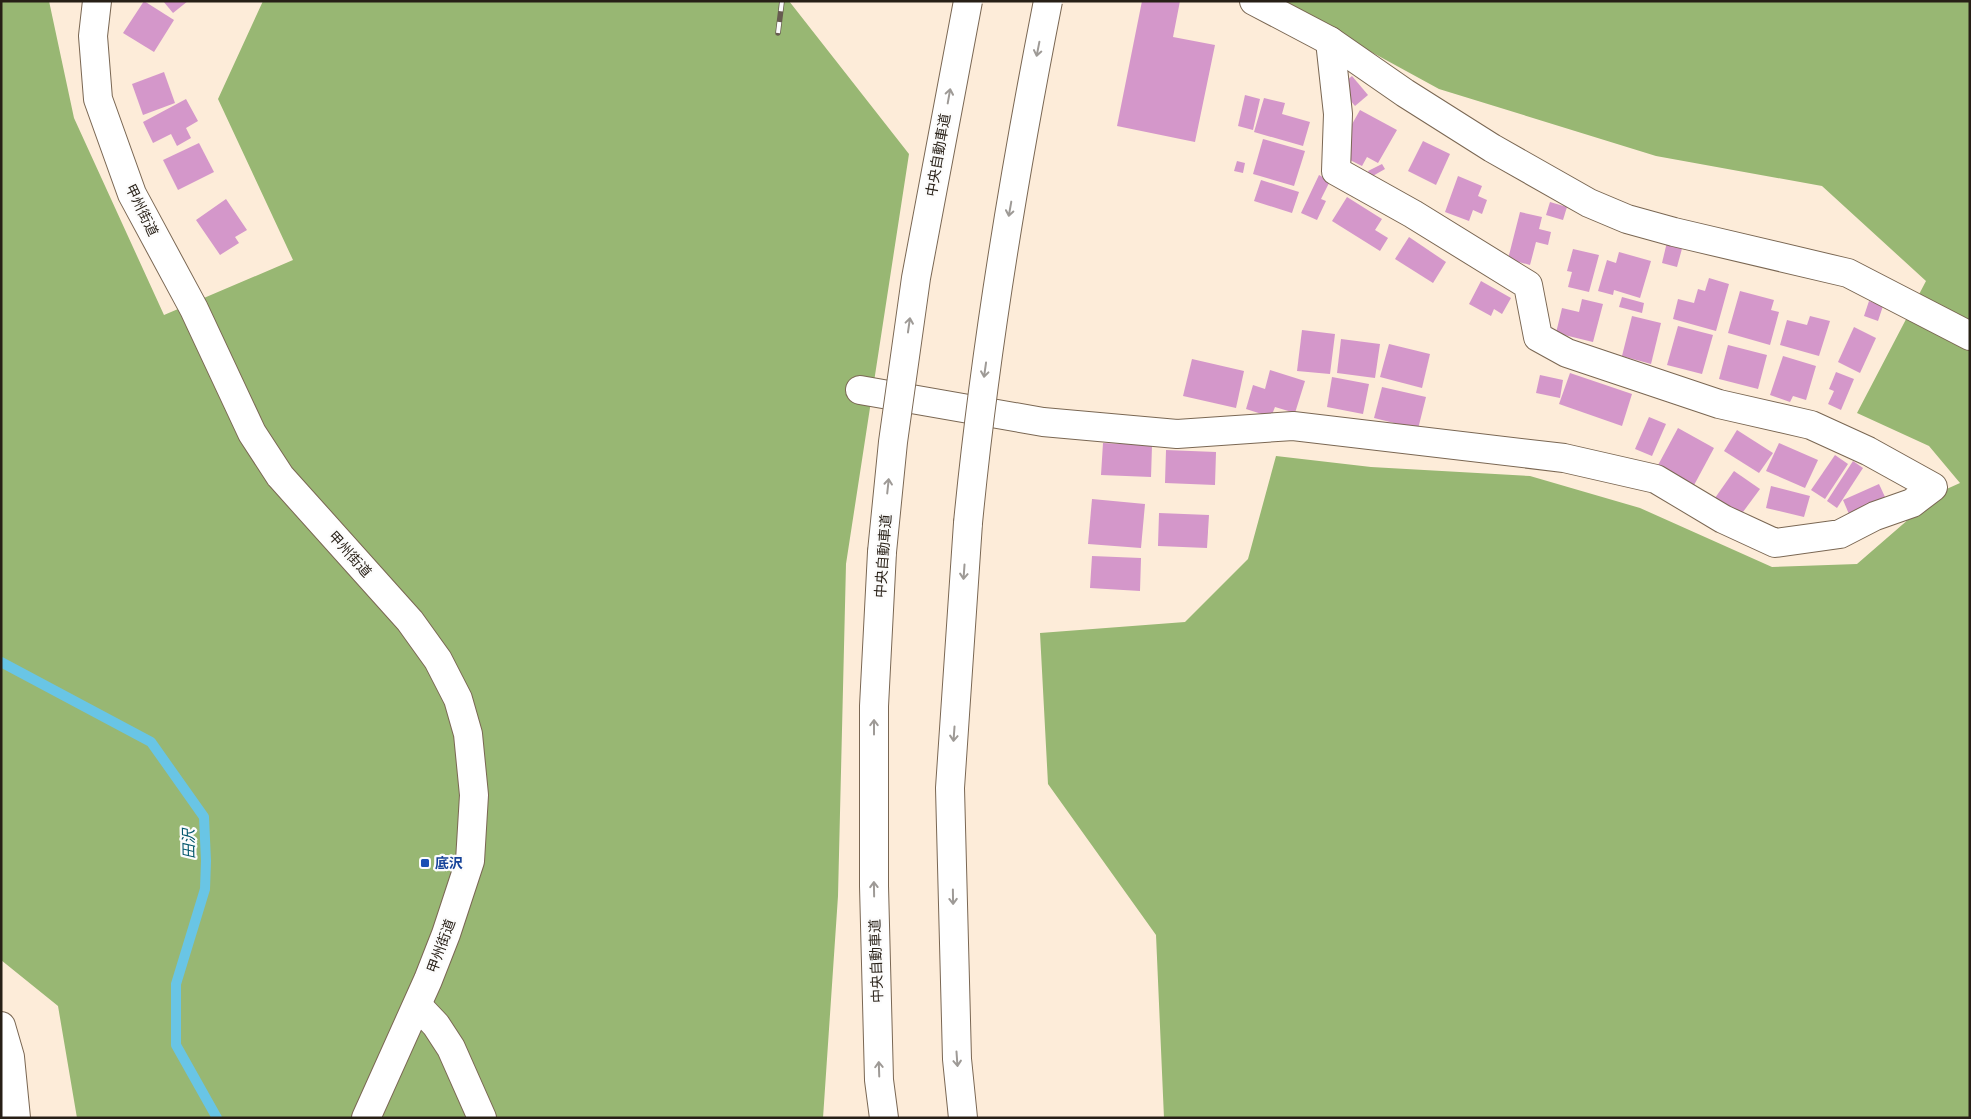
<svg xmlns="http://www.w3.org/2000/svg" width="1971" height="1119" font-family="'IBM Plex Sans','Noto Sans JP',sans-serif">
  <style>
    .forest { fill: #98b773 }
    .lines { fill: none; stroke-linecap: round; stroke-linejoin: round }
    .stream { stroke: #69c5e5; stroke-width: 10 }
    .building { fill: #d497ca }
    .street-casing { stroke: #7a6753; stroke-width: 30 }
    .highway-casing { stroke: #7a6753; stroke-width: 30 }
    .street { stroke: #fff; stroke-width: 28 }
    .highway { stroke: #fff; stroke-width: 28 }
    .rail-casing { stroke: #675c50; stroke-width: 5.5 }
    .rail { stroke: #fcfcfc; stroke-width: 4; stroke-dasharray: 11; stroke-linecap: butt }
    .highway-bridge-casing { stroke: #7a6753; stroke-width: 30; stroke-linecap: butt }
    .highway-bridge { stroke: #fff; stroke-width: 28 }
    .oneway { stroke: #9e9a96 }
    .transit-dot { fill: #1a4fb4; stroke: #fcfcfc; stroke-width: 2 }
    .labels { text-anchor: middle; stroke-width: 4.5; stroke-linejoin: round; paint-order: stroke }
    .street-label { font-size: 14px; fill: #271f16; stroke: #fcfcfc }
    .transit-label { font-size: 14px; font-weight: bold; fill: #164399; stroke: #fcfcfc; text-anchor: start }
    .water-label { font-size: 15px; font-style: italic; fill: #01556b; stroke: #fcfcfc }
  </style>
  <rect width="100%" height="100%" fill="#fdecd9"/>
  <g class="forest">
    <polygon points="1,1 49,1 74,118 164,315 293,260 218,99 263,1 789,1 909,154 846,564 838,896 823,1118 77,1118 58,1006 1,960"/>
    <polygon points="1278,1 1970,1 1970,1118 1164,1118 1156,935 1048,784 1040,633 1185,622 1248,559 1276,456 1371,467 1530,476 1640,508 1772,567 1857,564 1940,492 1960,483 1929,446 1857,413 1926,281 1822,186 1656,156 1439,89"/>
  </g>
  <g class="lines">
    <polyline class="stream" points="1,662 151,742 204,817 206,861 205,889 176,984 176,1045 217,1118"/>
  </g>
  <g class="building">
    <polygon points="144,1 174,20 154,52 123,33"/>
    <polygon points="163,1 188,1 173,13"/>
    <polygon points="1142,1 1180,1 1173,37 1215,45 1195,142 1117,126"/>
    <polygon points="164,72 175,103 143,115 132,84"/>
    <polygon points="1352,76 1368,95 1355,106 1339,87"/>
    <polygon points="1245,95 1260,99 1253,130 1238,126"/>
    <polygon points="1264,98 1285,103 1282,114 1310,122 1303,146 1254,132"/>
    <polygon points="186,99 198,121 186,128 191,138 177,146 171,134 153,143 143,122"/>
    <polygon points="1360,110 1397,130 1378,163 1367,157 1362,166 1342,156 1342,142"/>
    <polygon points="1263,139 1305,151 1294,186 1253,174"/>
    <polygon points="1423,141 1450,154 1436,185 1408,171"/>
    <polygon points="199,143 214,172 178,190 163,160"/>
    <polygon points="1237,161 1245,163 1243,173 1234,171"/>
    <polygon points="1382,164 1385,169 1371,177 1368,171"/>
    <polygon points="1319,175 1330,181 1321,199 1326,201 1317,220 1301,213"/>
    <polygon points="1458,176 1482,186 1478,196 1487,200 1482,214 1473,210 1469,221 1445,212"/>
    <polygon points="1261,180 1299,192 1292,213 1254,201"/>
    <polygon points="1347,197 1382,219 1375,230 1388,238 1380,251 1332,221"/>
    <polygon points="226,199 247,230 235,237 239,243 220,255 196,220"/>
    <polygon points="1550,202 1567,207 1563,220 1546,215"/>
    <polygon points="1520,212 1542,217 1539,229 1551,232 1548,245 1536,242 1530,265 1508,259"/>
    <polygon points="1409,237 1446,262 1433,283 1395,259"/>
    <polygon points="1667,242 1683,245 1677,267 1662,263"/>
    <polygon points="1573,249 1599,255 1589,292 1568,287 1572,272 1567,271"/>
    <polygon points="1619,252 1651,261 1640,298 1614,290 1613,295 1598,291 1607,260 1616,263"/>
    <polygon points="1709,278 1729,284 1716,331 1673,319 1678,299 1694,303 1698,289 1705,291"/>
    <polygon points="1481,281 1511,298 1502,314 1494,309 1491,316 1469,304"/>
    <polygon points="1740,291 1774,300 1771,310 1779,312 1770,345 1728,333"/>
    <polygon points="1622,297 1644,303 1642,313 1619,307"/>
    <polygon points="1582,299 1603,304 1593,342 1556,333 1562,308 1579,312"/>
    <polygon points="1869,301 1883,306 1878,321 1864,316"/>
    <polygon points="1632,316 1661,323 1651,364 1622,356"/>
    <polygon points="1810,316 1830,321 1819,356 1780,345 1787,320 1807,325"/>
    <polygon points="1678,326 1713,335 1702,374 1667,365"/>
    <polygon points="1854,327 1876,338 1860,373 1838,362"/>
    <polygon points="1302,330 1335,334 1330,374 1297,371"/>
    <polygon points="1341,339 1380,344 1375,378 1337,373"/>
    <polygon points="1389,344 1430,354 1422,388 1380,377"/>
    <polygon points="1728,345 1767,355 1758,389 1719,379"/>
    <polygon points="1783,356 1816,366 1806,400 1793,396 1790,402 1770,395"/>
    <polygon points="1192,359 1244,371 1236,408 1183,396"/>
    <polygon points="1270,370 1305,381 1295,413 1275,407 1271,417 1246,409 1253,385 1265,389"/>
    <polygon points="1836,372 1854,379 1841,410 1828,404 1834,391 1829,389"/>
    <polygon points="1570,373 1632,394 1622,426 1559,404"/>
    <polygon points="1540,375 1563,380 1560,398 1536,393"/>
    <polygon points="1332,377 1369,384 1363,414 1327,407"/>
    <polygon points="1382,387 1426,397 1418,429 1374,418"/>
    <polygon points="1649,417 1666,424 1652,456 1635,449"/>
    <polygon points="1678,428 1714,448 1693,487 1657,467"/>
    <polygon points="1737,430 1773,453 1759,473 1724,451"/>
    <polygon points="1103,443 1152,445 1151,477 1101,475"/>
    <polygon points="1779,443 1818,460 1805,488 1766,471"/>
    <polygon points="1166,450 1216,452 1215,485 1165,483"/>
    <polygon points="1835,455 1848,464 1825,499 1811,490"/>
    <polygon points="1853,461 1863,468 1837,508 1827,501"/>
    <polygon points="1734,471 1760,489 1740,516 1715,498"/>
    <polygon points="1879,484 1885,497 1849,514 1843,500"/>
    <polygon points="1771,486 1810,496 1804,517 1766,508"/>
    <polygon points="1092,499 1145,504 1141,548 1088,544"/>
    <polygon points="1159,513 1209,515 1207,548 1158,546"/>
    <polygon points="1092,556 1141,558 1140,591 1090,588"/>
  </g>
  <g class="lines">
    <g class="street-casing">
      <g id="street">
        <polyline points="1254,1 1330,41 1405,93 1492,148 1589,203 1627,219 1674,232 1848,273 1970,336"/>
        <polyline points="860,390 1043,422 1177,434 1293,426 1564,458 1656,479 1723,519 1775,543 1840,534 1875,516 1912,503 1933,487 1868,451 1811,425 1719,404 1567,353 1538,337 1528,285 1413,214 1336,171 1338,114 1330,41"/>
        <polyline points="418,1006 436,1025 451,1048 482,1118"/>
      </g>
    </g>
    <g class="highway-casing">
      <g id="highway">
        <polyline points="97,1 93,36 98,99 132,194 194,309 252,433 280,476 410,621 438,660 458,699 468,734 474,795 470,861 446,934 428,980 366,1118"/>
        <polyline points="882,552 874,706 874,886 879,1080 884,1118"/>
        <polyline points="1,1026 10,1057 16,1118"/>
        <polyline points="963,1118 957,1059 950,788 968,523"/>
      </g>
    </g>
    <use href="#street" class="street"/>
    <use href="#highway" class="highway"/>
    <g class="rail-casing">
      <polyline id="rail" points="778,33 782,1"/>
    </g>
    <use href="#rail" class="rail"/>
    <g class="highway-bridge-casing">
      <g id="highway-bridge">
        <path d="M968,523C985,348 1014,174 1048,1"/>
        <polyline points="882,552 893,442 916,278 968,1"/>
      </g>
    </g>
    <use href="#highway-bridge" class="highway-bridge"/>
  </g>
  <defs><path id="oneway-shaft" d="M-6 0H5M1.5-3L5.5 0L1.5 3" fill="none" stroke-width="1.6" stroke-linecap="round" stroke-linejoin="round" transform="scale(1.25)"/></defs>
  <g class="oneway">
    <use href="#oneway-shaft" transform="translate(1038 49) rotate(101)"/>
    <use href="#oneway-shaft" transform="translate(949 96) rotate(-80)"/>
    <use href="#oneway-shaft" transform="translate(1010 209) rotate(100)"/>
    <use href="#oneway-shaft" transform="translate(909 325) rotate(-82)"/>
    <use href="#oneway-shaft" transform="translate(985 370) rotate(98)"/>
    <use href="#oneway-shaft" transform="translate(888 486) rotate(-84)"/>
    <use href="#oneway-shaft" transform="translate(964 572) rotate(94)"/>
    <use href="#oneway-shaft" transform="translate(874 727) rotate(-90)"/>
    <use href="#oneway-shaft" transform="translate(954 734) rotate(94)"/>
    <use href="#oneway-shaft" transform="translate(874 889) rotate(-91)"/>
    <use href="#oneway-shaft" transform="translate(953 897) rotate(89)"/>
    <use href="#oneway-shaft" transform="translate(957 1059) rotate(86)"/>
    <use href="#oneway-shaft" transform="translate(879 1069) rotate(-92)"/>
  </g>
  <rect class="transit-dot" x="420" y="858" width="10" height="10" rx="2.5"/>
  <g class="labels">
    <g class="street-label">
      <text transform="translate(938 155) rotate(-80)" y="5">中央自動車道</text>
      <text transform="translate(142 210) rotate(64)" y="5">甲州街道</text>
      <text transform="translate(350 554) rotate(48)" y="5">甲州街道</text>
      <text transform="translate(883 556) rotate(-86)" y="5">中央自動車道</text>
      <text transform="translate(441 946) rotate(-70)" y="5">甲州街道</text>
      <text transform="translate(876 961) rotate(-92)" y="5">中央自動車道</text>
    </g>
    <g class="transit-label">
      <text x="435" y="868">底沢</text>
    </g>
    <g class="water-label">
      <text transform="translate(189 844) rotate(-91)" y="5">田沢</text>
    </g>
  </g>
  <rect width="1971" height="1119" fill="none" stroke="#271f16" stroke-width="5"/>
</svg>
